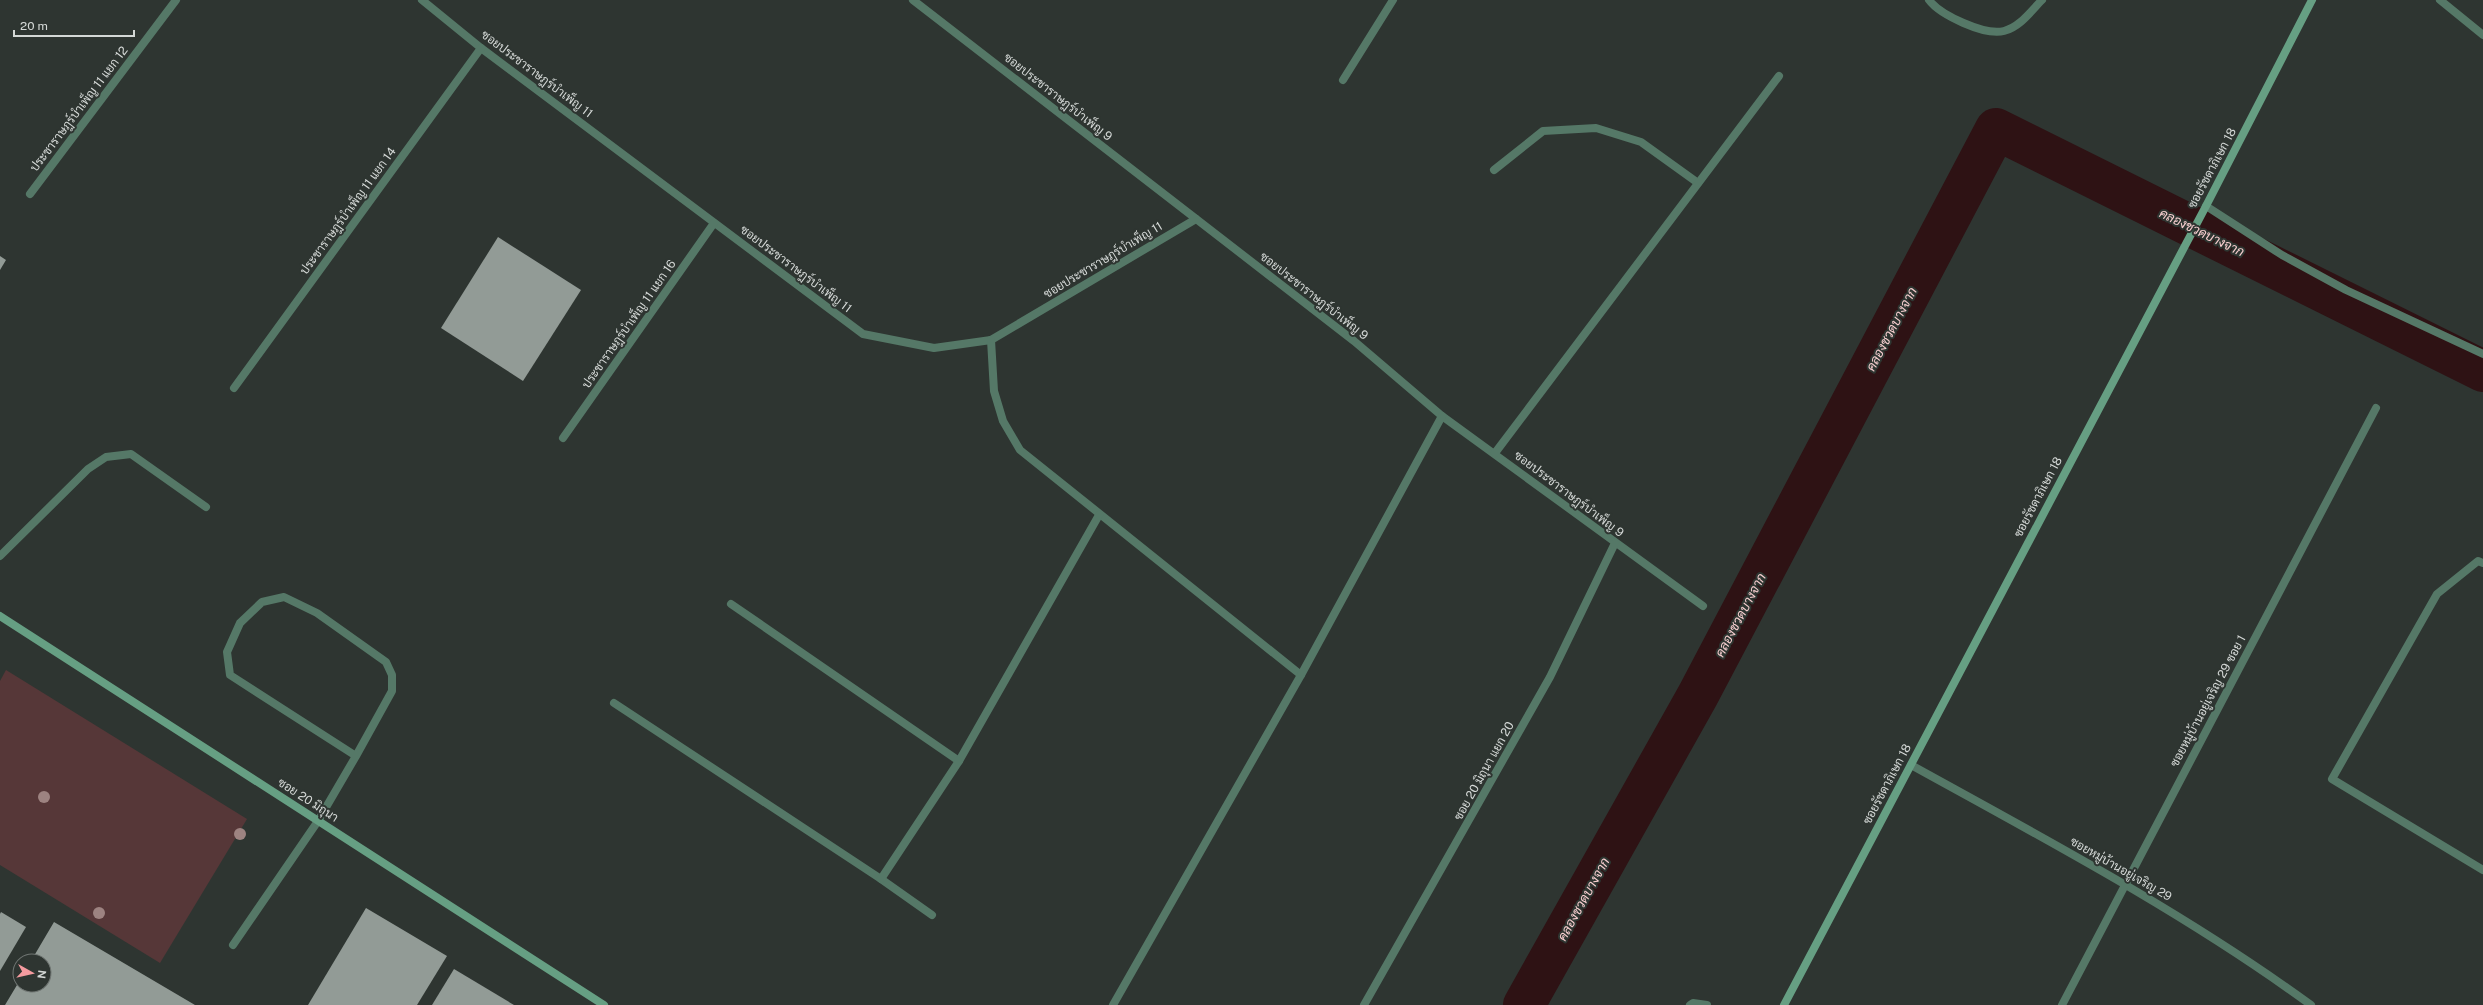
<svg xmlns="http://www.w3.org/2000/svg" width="2483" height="1005" font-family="'Public Sans',Sarabun,sans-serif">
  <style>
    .green { fill: #563738 }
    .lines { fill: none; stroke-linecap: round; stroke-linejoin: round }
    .canal { stroke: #2e1214; stroke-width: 42 }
    .building { fill: #929b96 }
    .lane { stroke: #557867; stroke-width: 8 }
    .street { stroke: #557867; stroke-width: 8 }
    .secondary { stroke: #669f83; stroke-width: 8 }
    .tree { fill: #9d8381 }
    .labels { text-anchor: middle; stroke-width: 4; stroke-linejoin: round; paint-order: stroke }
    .street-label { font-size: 12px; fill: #d4d8d6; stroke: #2e3531 }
    .water-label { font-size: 13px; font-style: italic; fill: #f9d0d1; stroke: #2e3531 }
  </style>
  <rect width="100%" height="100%" fill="#2e3531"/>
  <polygon class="green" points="6,670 247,819 160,963 0,865 0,681"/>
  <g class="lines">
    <polyline class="canal" points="1524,1005 1698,695 1996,129 2483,371"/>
  </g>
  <g class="building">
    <polygon points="498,237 581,290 523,381 441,328"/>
    <polygon points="0,256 6,260 0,270"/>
    <polygon points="366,908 447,956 417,1005 308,1005"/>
    <polygon points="1,912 26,927 0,971 0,914"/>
    <polygon points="54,922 195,1005 5,1005 20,980 20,985 44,985 44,961 31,961"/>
    <polygon points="454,969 514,1005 432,1005"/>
  </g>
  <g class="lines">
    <g class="lane">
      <path d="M1929,0C1940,15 1985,36 2004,31C2020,27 2031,11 2042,0"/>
      <polyline points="2440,0 2483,35"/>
      <polyline points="2206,206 2282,255 2346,290 2483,354"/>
      <polyline points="233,945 318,821 356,756 392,691 392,675 386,662 317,613 284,597 262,602 240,623 227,652 230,675 356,756"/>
      <polyline points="1690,1005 1693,1003 1707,1005"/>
    </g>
    <g class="street">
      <polyline points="422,0 481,48 863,334 934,348 991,340 1196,219"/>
      <polyline points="913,0 1354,341 1442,416 1703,606"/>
      <polyline points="1343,80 1393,0"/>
      <polyline points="1494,170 1543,131 1596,128 1641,142 1698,183"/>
      <polyline points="30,194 176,0"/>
      <polyline points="991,340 994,391 1003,421 1020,450 1301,675"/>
      <polyline points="234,388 481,48"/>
      <polyline points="563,438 714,223"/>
      <polyline points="1495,453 1779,76"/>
      <polyline points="0,556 88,469 106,457 131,454 206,507"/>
      <polyline points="2483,563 2478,561 2437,594 2332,779 2483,870"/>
      <polyline points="731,604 959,761"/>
      <polyline points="614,703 881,879 932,915"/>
      <path d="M1911,765C2047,840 2185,913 2311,1005"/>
      <polyline points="881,879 959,761 1099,515"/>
      <polyline points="1113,1005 1301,675 1442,416"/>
      <polyline points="1364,1005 1550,677 1615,543"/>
      <polyline points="2062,1005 2376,408"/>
    </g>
    <g class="secondary">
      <polyline points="0,616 604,1005"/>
      <polyline points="1784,1005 2206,206 2312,0"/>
    </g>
  </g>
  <g class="tree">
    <circle cx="44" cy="797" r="6"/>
    <circle cx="240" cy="834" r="6"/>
    <circle cx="99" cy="913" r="6"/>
  </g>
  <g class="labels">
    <g class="street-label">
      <text transform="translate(537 74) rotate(37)" y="4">ซอยประชาราษฎร์บำเพ็ญ 11</text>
      <text transform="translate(1058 97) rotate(38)" y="4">ซอยประชาราษฎร์บำเพ็ญ 9</text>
      <text transform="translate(79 109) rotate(-53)" y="4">ประชาราษฎร์บำเพ็ญ 11 แยก 12</text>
      <text transform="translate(2212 168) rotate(-62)" y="4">ซอยรัชดาภิเษก 18</text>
      <text transform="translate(348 211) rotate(-54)" y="4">ประชาราษฎร์บำเพ็ญ 11 แยก 14</text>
      <text transform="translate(1103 260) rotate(-31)" y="4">ซอยประชาราษฎร์บำเพ็ญ 11</text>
      <text transform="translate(796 269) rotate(37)" y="4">ซอยประชาราษฎร์บำเพ็ญ 11</text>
      <text transform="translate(1314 296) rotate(38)" y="4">ซอยประชาราษฎร์บำเพ็ญ 9</text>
      <text transform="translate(629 324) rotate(-55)" y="4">ประชาราษฎร์บำเพ็ญ 11 แยก 16</text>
      <text transform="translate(1569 494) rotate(37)" y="4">ซอยประชาราษฎร์บำเพ็ญ 9</text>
      <text transform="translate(2038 497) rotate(-62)" y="4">ซอยรัชดาภิเษก 18</text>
      <text transform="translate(2208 701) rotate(-62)" y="4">ซอยหมู่บ้านอยู่เจริญ 29 ซอย 1</text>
      <text transform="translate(1484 771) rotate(-61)" y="4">ซอย 20 มิถุนา แยก 20</text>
      <text transform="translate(1887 784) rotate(-62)" y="4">ซอยรัชดาภิเษก 18</text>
      <text transform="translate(308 800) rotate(33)" y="4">ซอย 20 มิถุนา</text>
      <text transform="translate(2121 869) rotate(30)" y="4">ซอยหมู่บ้านอยู่เจริญ 29</text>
    </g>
    <g class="water-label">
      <text transform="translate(2202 232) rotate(26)" y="5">คลองชวดบางจาก</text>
      <text transform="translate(1891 329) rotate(-62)" y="5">คลองชวดบางจาก</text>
      <text transform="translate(1740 615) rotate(-62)" y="5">คลองชวดบางจาก</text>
      <text transform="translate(1583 899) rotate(-61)" y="5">คลองชวดบางจาก</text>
    </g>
  </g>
  <g transform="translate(32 973) rotate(98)"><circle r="19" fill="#2e3531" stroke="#707673"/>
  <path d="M0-3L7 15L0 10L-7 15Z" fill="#f49b9f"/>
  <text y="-6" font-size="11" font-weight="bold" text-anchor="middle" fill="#d4d8d6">N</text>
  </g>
  <path d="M14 30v6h120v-6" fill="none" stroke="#d4d8d6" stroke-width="2"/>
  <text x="20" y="30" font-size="12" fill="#d4d8d6" stroke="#2e3531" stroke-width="3" paint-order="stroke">20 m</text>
</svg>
